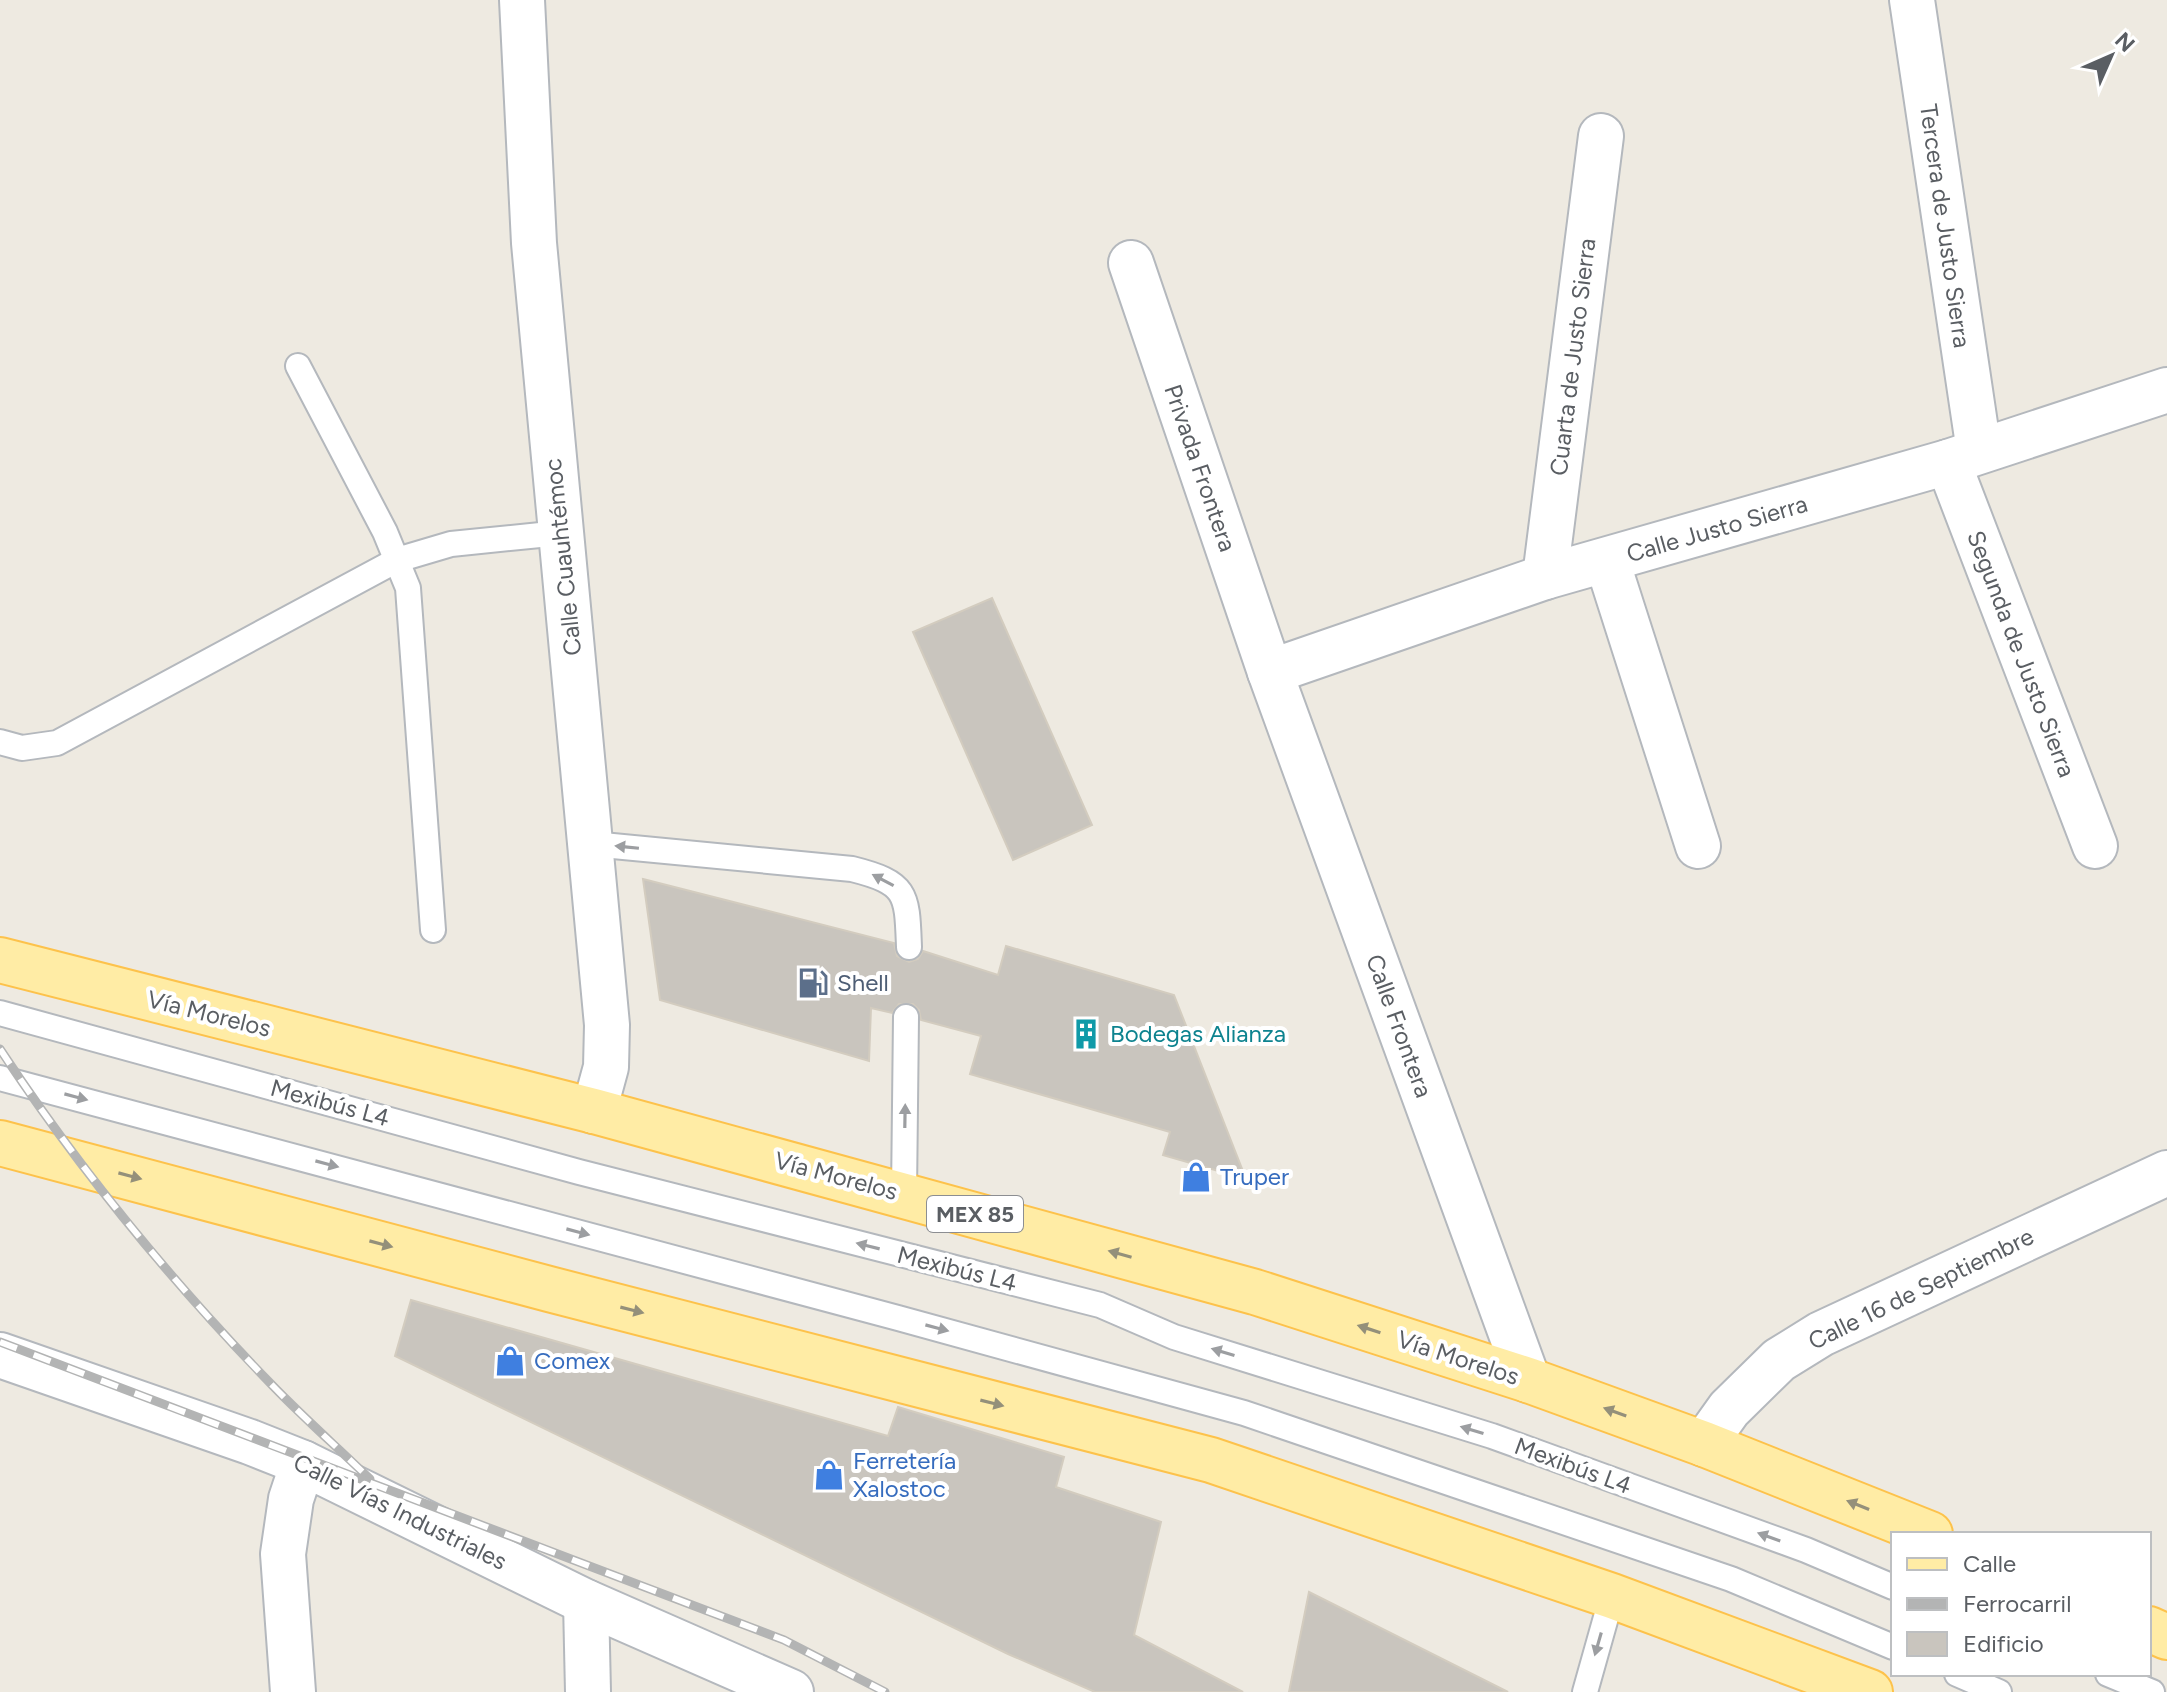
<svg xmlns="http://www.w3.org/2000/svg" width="2167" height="1692" font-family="Figtree,sans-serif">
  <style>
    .building { fill: #c9c5be; stroke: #d3ccbf; stroke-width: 2 }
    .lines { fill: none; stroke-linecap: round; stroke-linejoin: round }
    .lane-casing { stroke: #b4b8bd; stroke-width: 28 }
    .street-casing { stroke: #b4b8bd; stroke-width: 48 }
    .primary-casing { stroke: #fdc24b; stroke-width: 48 }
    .lane { stroke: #fff; stroke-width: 24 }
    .street { stroke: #fff; stroke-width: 44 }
    .primary { stroke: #ffeca5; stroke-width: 44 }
    .rail-casing { stroke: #b3b4b4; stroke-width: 9 }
    .rail { stroke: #fff; stroke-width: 6; stroke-dasharray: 18; stroke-linecap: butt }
    .oneway { fill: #9c9ea1 }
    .oneway2 { fill: #94907a }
    .labels { text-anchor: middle; stroke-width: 8; stroke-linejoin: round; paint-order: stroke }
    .shield { fill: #fff; stroke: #8c8e92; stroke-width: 2 }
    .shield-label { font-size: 22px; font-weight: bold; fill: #5a5e63 }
    .street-label { font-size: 24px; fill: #5a5e63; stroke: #fff }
    .service-label { font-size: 24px; fill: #4e5e75; stroke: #fff; text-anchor: start }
    .culture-label { font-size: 24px; fill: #0d838f; stroke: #fff; text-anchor: start }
    .shop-label { font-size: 24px; fill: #366cbe; stroke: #fff; text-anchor: start }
  </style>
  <rect width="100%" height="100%" fill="#eeeae1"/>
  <g class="building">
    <polygon points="992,598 1092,825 1013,860 913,632"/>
    <polygon points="643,879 894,943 897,956 909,962 918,959 923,951 998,975 1006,946 1174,995 1246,1179 1163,1155 1170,1132 970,1074 981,1036 921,1020 919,1010 913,1004 899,1004 892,1013 871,1008 869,1061 660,1000"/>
    <polygon points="411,1300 888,1436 898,1407 1064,1457 1056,1487 1161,1522 1134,1635 1243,1692 1095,1692 1008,1654 395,1356"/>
    <polygon points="1309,1592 1508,1692 1289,1692"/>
  </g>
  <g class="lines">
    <g class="lane-casing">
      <g id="lane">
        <polyline points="298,366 385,532 408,588 433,930"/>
        <polyline points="0,742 22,748 57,743 397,560 451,544 560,533"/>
        <path d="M592,844L852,869C908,883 907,894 909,947"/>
        <polyline points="0,1013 579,1172 1100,1305 1174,1337 1492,1436 1806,1550 1893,1587"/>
        <polyline points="0,1078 898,1318 1244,1413 1731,1579 1893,1647"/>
        <polyline points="904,1194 906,1017"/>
        <polyline points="1957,1674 1999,1692"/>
        <polyline points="2108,1674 2152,1692"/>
        <polyline points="1585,1692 1612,1596"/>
      </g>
    </g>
    <g class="street-casing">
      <g id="street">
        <polyline points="522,0 534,243 607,1025 606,1067 594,1111"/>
        <polyline points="1912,0 1979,451"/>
        <polyline points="1131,263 1270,672 1528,1380"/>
        <polyline points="1948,462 2095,846"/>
        <polyline points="1607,561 1698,846"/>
        <polyline points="1545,577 1601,136"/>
        <polyline points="1270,672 1545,577 1948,462 2167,390"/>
        <polyline points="0,1355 250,1442 303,1463 586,1602 791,1692"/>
        <polyline points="1704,1444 1729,1409 1779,1360 1821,1334 2167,1173"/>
        <polyline points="586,1602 588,1692"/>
        <polyline points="293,1692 283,1554 291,1499 303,1463"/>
      </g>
    </g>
    <g class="primary-casing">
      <g id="primary">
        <polyline points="0,960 594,1111 1255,1292 1528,1380 1704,1444 1930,1534"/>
        <polyline points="0,1143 549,1289 1211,1460 1612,1596 1870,1692"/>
        <polyline points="2149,1629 2167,1637"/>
      </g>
    </g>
    <use href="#lane" class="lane"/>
    <use href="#street" class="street"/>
    <use href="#primary" class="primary"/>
    <g class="rail-casing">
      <g id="rail">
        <path d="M0,1049C79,1169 173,1283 273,1386C304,1418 338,1448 370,1479"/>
        <polyline points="0,1342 784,1640 885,1692"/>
      </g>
    </g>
    <use href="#rail" class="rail"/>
  </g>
  <defs><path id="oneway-solid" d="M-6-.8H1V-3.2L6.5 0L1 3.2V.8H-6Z" transform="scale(2)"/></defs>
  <g class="oneway">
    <use href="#oneway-solid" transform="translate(627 847) rotate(-174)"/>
    <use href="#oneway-solid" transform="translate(883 880) rotate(-152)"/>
    <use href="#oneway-solid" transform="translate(76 1097) rotate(15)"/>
    <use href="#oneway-solid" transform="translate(905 1116) rotate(-89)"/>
    <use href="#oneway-solid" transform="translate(327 1164) rotate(15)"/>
    <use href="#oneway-solid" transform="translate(578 1232) rotate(15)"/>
    <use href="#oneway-solid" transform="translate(868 1246) rotate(-166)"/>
    <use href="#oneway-solid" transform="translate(937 1328) rotate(15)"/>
    <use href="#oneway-solid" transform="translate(1223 1352) rotate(-163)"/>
    <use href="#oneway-solid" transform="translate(1472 1430) rotate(-163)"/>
    <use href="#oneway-solid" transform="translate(1769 1537) rotate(-160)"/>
    <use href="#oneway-solid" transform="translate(1598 1644) rotate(106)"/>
  </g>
  <g class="oneway2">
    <use href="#oneway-solid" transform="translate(130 1176) rotate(15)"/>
    <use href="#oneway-solid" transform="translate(381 1244) rotate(15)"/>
    <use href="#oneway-solid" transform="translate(1120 1254) rotate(-164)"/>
    <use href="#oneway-solid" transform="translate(632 1310) rotate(14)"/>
    <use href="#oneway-solid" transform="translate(1369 1329) rotate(-162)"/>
    <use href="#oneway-solid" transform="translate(992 1403) rotate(14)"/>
    <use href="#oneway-solid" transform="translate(1615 1412) rotate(-160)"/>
    <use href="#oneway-solid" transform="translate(1858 1505) rotate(-158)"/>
  </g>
  <defs>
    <g id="fuel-bare" transform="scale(2.4)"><path d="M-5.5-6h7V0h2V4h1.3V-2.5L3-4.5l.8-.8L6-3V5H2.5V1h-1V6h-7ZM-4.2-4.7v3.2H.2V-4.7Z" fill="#5c6f8a" stroke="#fff" stroke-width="2.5" paint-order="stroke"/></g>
    <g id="building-bare" transform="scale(2.4)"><path d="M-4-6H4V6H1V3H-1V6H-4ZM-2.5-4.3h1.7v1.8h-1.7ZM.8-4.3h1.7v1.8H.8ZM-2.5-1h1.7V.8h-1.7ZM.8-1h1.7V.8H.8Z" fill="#0f9aa8" stroke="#fff" stroke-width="2.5" paint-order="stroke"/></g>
    <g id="shop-bare" transform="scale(2.4)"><path d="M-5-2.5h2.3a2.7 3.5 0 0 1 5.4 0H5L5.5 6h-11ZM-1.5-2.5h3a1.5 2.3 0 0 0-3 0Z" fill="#3f7fe0" stroke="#fff" stroke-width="2.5" paint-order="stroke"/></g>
  </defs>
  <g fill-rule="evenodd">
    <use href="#fuel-bare" x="813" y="983"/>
    <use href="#building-bare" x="1086" y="1034"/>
    <use href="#shop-bare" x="1196" y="1177"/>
    <use href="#shop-bare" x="510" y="1361"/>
    <use href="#shop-bare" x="829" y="1475"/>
  </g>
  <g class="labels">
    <rect class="shield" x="927" y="1196" width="96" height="36" rx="6"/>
    <g class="shield-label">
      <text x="975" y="1222">MEX 85</text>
    </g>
    <g class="street-label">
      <text transform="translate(1945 226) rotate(82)" y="8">Tercera de Justo Sierra</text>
      <text transform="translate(1573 357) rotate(-83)" y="8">Cuarta de Justo Sierra</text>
      <text transform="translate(1200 468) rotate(71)" y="8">Privada Frontera</text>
      <text transform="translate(1717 529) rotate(-16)" y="8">Calle Justo Sierra</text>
      <text transform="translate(563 557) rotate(-96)" y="8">Calle Cuauhtémoc</text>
      <text transform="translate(2021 654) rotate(69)" y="8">Segunda de Justo Sierra</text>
      <text transform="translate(209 1014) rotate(14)" y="8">Vía Morelos</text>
      <text transform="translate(1399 1026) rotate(70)" y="8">Calle Frontera</text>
      <text transform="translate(330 1103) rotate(15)" y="8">Mexibús L4</text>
      <text transform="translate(836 1176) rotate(15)" y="8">Vía Morelos</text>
      <text transform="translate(957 1269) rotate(14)" y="8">Mexibús L4</text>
      <text transform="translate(1921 1289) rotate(-26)" y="8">Calle 16 de Septiembre</text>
      <text transform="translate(1458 1358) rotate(18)" y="8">Vía Morelos</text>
      <text transform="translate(1573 1466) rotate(20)" y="8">Mexibús L4</text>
      <text transform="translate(400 1512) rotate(26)" y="8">Calle Vías Industriales</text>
    </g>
    <g class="service-label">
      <text x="837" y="991">Shell</text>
    </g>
    <g class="culture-label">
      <text x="1110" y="1042">Bodegas Alianza</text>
    </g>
    <g class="shop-label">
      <text x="1220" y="1185">Truper</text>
      <text x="534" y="1369">Comex</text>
      <text x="853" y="1469">Ferretería<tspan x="853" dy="28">Xalostoc</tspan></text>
    </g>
  </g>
  <rect x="1891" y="1532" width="260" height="144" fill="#ffffff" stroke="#bdbfc1" stroke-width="2"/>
  <rect x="1907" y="1558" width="40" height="12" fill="#ffeca5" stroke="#bdbfc1" stroke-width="2"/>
  <text x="1963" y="1572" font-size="24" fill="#5a5e63">Calle</text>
  <rect x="1907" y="1598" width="40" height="12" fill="#b3b4b4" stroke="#bdbfc1" stroke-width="2"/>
  <text x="1963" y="1612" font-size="24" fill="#5a5e63">Ferrocarril</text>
  <rect x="1907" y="1632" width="40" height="24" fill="#c9c5be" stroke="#bdbfc1" stroke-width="2"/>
  <text x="1963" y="1652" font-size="24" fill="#5a5e63">Edificio</text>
  <g transform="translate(2111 56) rotate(45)" stroke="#ffffff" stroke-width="6" paint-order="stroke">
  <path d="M0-6L14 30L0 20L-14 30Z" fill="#5a5e63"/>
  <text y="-12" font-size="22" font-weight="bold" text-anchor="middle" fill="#5a5e63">N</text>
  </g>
</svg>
